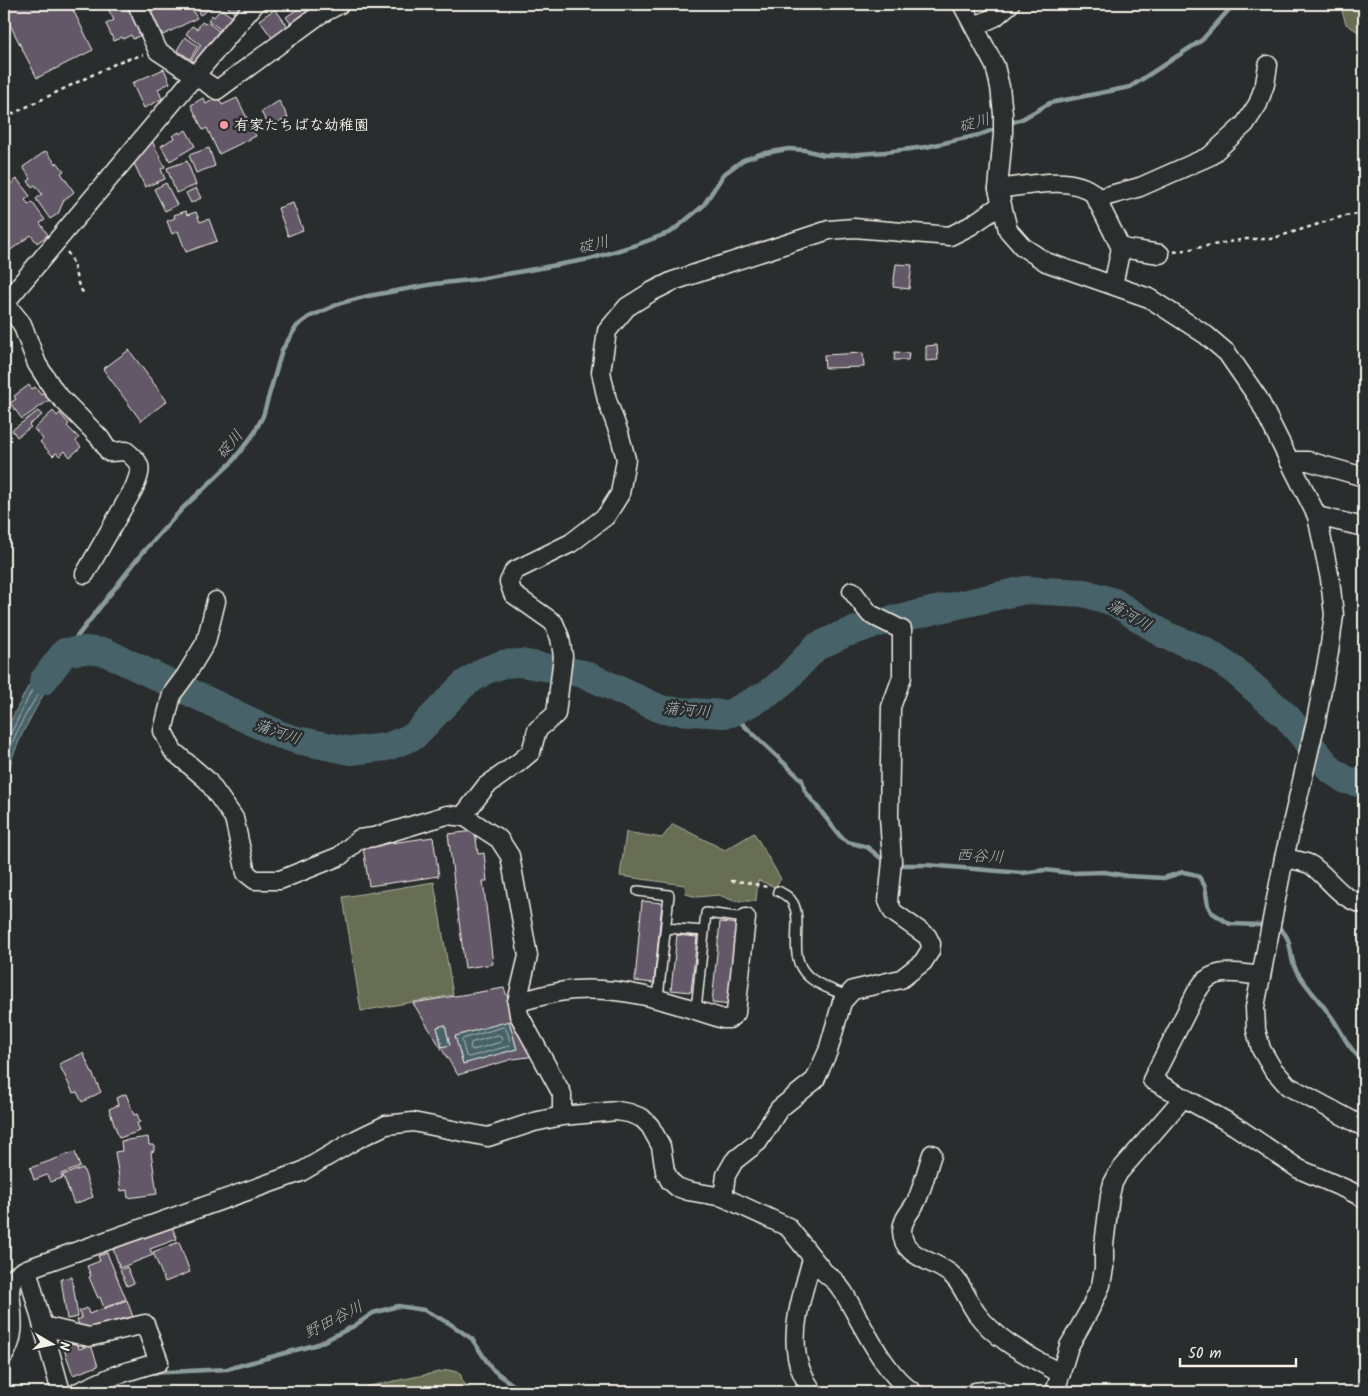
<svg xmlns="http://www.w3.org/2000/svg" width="1368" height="1396" font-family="Kalam,'Klee One',sans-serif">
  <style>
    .green { fill: #676e53; stroke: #aeb09e }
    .water { fill: #466369; stroke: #8c9c9c }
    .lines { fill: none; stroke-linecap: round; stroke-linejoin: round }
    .shore { stroke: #aeb8b5; stroke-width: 1 }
    .stream { stroke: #8c9c9c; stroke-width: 4.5 }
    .river { stroke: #466369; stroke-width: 28 }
    .building { fill: #635968; stroke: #f4f1e8; fill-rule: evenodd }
    .lane-casing { stroke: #f4f1e8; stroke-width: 12 }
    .street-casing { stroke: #f4f1e8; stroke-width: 21 }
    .path { stroke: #f4f1e8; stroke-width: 2.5; stroke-dasharray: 4 4; stroke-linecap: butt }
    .lane { stroke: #2a2d2e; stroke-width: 9 }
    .street { stroke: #2a2d2e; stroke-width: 18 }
    .poi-dot { fill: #ff9aa2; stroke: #2a2d2e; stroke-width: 2 }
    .labels { text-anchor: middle; stroke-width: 5; stroke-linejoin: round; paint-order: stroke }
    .poi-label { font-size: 15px; font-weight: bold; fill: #f4f1e8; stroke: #2a2d2e; text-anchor: start }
    .water-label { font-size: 16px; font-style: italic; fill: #aeb8b5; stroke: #2a2d2e }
  </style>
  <rect width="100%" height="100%" fill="#2a2d2e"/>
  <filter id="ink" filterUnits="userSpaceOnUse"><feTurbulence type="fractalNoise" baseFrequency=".02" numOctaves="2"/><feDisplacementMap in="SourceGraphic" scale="10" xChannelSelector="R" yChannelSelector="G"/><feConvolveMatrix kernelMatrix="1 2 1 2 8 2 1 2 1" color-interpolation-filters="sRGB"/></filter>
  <g filter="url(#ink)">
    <g class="green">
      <polygon points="1345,4 1364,4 1364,36 1346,24 1342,11"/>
      <polygon points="673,824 725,850 754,833 781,879 775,887 758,880 756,901 734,901 719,895 697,897 686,894 685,885 620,876 626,832 662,838"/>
      <polygon points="434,882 453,995 361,1011 343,897"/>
      <polygon points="449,1370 460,1373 463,1382 473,1392 340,1392"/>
    </g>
    <g class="water">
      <polygon points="65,652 61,670 42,697 23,732 12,758 4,797 4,739 8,726 28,687 51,658"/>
      <polygon points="509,1021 517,1049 463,1064 455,1036"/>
      <polygon points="445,1025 450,1045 442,1047 437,1027"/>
    </g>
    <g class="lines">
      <g class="shore">
        <path d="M4,738L10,735L32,690L52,665H55L56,668C34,700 11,733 4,771"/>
        <path d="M504,1027C508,1031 511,1041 509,1046L469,1057L466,1056L462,1041L463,1039Z"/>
        <polygon points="499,1035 502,1037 501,1042 473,1050 470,1048 471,1043"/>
      </g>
      <g class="stream">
        <polyline points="1007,124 1022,119 1050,103 1130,87 1202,40 1234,4"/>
        <polyline points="65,652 143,552 183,508 231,463 253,435 263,416 282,350 297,326 309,317 341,303 368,296 434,284 479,279 590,259 636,245 671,232 703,206 724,174 743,160 760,154 788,149 805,150 824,155 846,155 885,152 926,147 979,135 998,128"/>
        <polyline points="731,713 802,780 805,791 840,836 848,842 867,847 887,863"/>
        <polyline points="894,865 927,865 1022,873 1045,870 1070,873 1105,872 1127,876 1164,878 1183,872 1193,874 1199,877 1205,886 1208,906 1211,912 1230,924 1261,925"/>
        <path d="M1279,928C1294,939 1288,956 1296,970C1306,987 1321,1002 1333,1019C1344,1036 1348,1048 1364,1062"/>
        <polyline points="149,1373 227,1369 318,1344 354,1326 373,1313 398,1306 424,1310 449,1323 472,1339 492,1369 522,1392"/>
      </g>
      <polyline class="river" points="43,681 65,652 86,650 105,652 278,734 297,740 351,751 387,747 414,736 463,685 484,671 503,664 521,663 584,674 663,710 723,714 731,713 769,693 786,679 816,647 844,634 878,623 1025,590 1084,593 1114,602 1165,635 1204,650 1235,671 1287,717 1331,770 1346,780 1364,784"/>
    </g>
    <g class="building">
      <polygon points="4,4 70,4 93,50 37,78 4,13"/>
      <polygon points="118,4 120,8 130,4 141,28 138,29 141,35 133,39 131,35 123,39 122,37 114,41 106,24 114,20 108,9"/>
      <polygon points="146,4 189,4 197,18 163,35"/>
      <polygon points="193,4 218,4 200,15"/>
      <polygon points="231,4 244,4 234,13 228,7"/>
      <polygon points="302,6 310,17 294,28 286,17"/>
      <polygon points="221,9 232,17 221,30 208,20 212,15 214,17"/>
      <polygon points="275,9 292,32 276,43 259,20"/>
      <polygon points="202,22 205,24 207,22 219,31 196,63 191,60 201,45 186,34 192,26 197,29"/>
      <polygon points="185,37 198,46 190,59 177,50"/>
      <polygon points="164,69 170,83 158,89 162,99 144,108 132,83"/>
      <polygon points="218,97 222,105 237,98 256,136 219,154 207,128 203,130 191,105 203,98 206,104"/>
      <polygon points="279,101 288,117 270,128 261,112"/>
      <polygon points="186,130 195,146 170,161 161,146 174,138 172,136 179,132 180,134"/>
      <polygon points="151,139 165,167 161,169 165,179 145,187 133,161"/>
      <polygon points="209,148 215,166 196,173 189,155"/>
      <polygon points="46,151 56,164 57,162 64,171 61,173 74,192 64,200 58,214 50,219 36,199 42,194 35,185 32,187 28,181 31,179 23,167"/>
      <polygon points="187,161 196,185 176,193 167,168"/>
      <polygon points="17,179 30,196 25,200 29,205 32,202 45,220 40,223 48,235 37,243 31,235 4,255 4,181 5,180 9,185"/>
      <polygon points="166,183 177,205 165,211 154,189"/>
      <polygon points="196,188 201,198 191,203 186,193"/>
      <polygon points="293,203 303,230 288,236 278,208"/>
      <polygon points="186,211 187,215 196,212 200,222 209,219 217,241 186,252 178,231 172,234 167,221 175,218 174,215"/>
      <polygon points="896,264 912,265 909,289 893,287"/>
      <polygon points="937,345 938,360 926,361 926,346"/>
      <polygon points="129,350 167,401 141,421 103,369"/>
      <polygon points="895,352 909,353 908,360 894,360"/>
      <polygon points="863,353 864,367 825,368 824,355"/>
      <polygon points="29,385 32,389 35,387 41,395 46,391 51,399 22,419 10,403 16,399 14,396"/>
      <polygon points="38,411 42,415 29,425 31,427 17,437 12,430"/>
      <polygon points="53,411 57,416 60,413 69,424 67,426 79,438 76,441 81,447 70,457 65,451 60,456 56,453 53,456 40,442 43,439 34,429"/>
      <polygon points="475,831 478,854 484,853 487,881 483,881 493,964 465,968 448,834"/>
      <polygon points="433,837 439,876 369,886 363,847"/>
      <polygon points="642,901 662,903 654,983 635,981"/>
      <polygon points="720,922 740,924 732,1005 712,1003"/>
      <polygon points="677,935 697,937 691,992 671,990"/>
      <path d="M504,988L522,1036L536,1056L513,1059L458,1075L413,1003ZM509,1021L517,1049L463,1064L455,1036ZM445,1025L450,1045L442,1047L437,1027Z"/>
      <polygon points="83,1053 101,1092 82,1102 77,1092 73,1093 59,1064"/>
      <polygon points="126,1094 134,1115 137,1114 140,1122 137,1123 140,1131 119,1138 109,1109 118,1105 116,1098"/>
      <polygon points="148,1137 149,1145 154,1145 154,1151 151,1152 157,1194 128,1198 127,1190 121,1191 115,1152 122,1151 121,1141"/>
      <polygon points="75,1152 80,1167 61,1174 63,1178 50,1182 47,1175 34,1180 30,1168"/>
      <polygon points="83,1168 93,1197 74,1204 63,1175"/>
      <polygon points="172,1227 177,1239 150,1249 153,1255 120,1268 113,1249"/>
      <polygon points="179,1242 190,1272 165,1282 153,1252"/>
      <polygon points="107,1253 126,1299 104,1308 100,1297 98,1298 89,1277 91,1276 87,1266 100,1261 98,1256"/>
      <polygon points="127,1267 134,1283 127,1286 120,1270"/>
      <polygon points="72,1277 78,1317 67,1319 61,1279"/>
      <polygon points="127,1300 134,1320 98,1333 81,1329 77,1320 82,1318 79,1311 87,1308 89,1314"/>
      <polygon points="77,1341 79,1349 91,1345 98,1366 73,1375 63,1346"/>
    </g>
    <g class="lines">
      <g class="lane-casing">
        <g id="lane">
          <polyline points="638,891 669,895 658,998"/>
          <path d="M778,891C784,894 790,897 793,903C804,924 786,956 808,976C818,986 834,990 846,996"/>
          <polyline points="666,928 704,931"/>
          <polyline points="696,1010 706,913 746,918"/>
        </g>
      </g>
      <g class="street-casing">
        <g id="street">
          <polyline points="137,4 158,51 217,90 319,15 340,4"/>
          <polyline points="962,4 995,66 1000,87 1003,114 1003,134 998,189 1008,230 1023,247 1046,262 1149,298 1206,335 1227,353 1258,398 1317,516 1330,579 1334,615 1329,652 1316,721 1284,858 1255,1007 1256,1030 1261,1049 1272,1068 1288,1086 1364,1127"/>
          <polyline points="975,26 995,17 1010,4"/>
          <path d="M998,189C1026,186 1072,174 1094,194L1121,248L1160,254"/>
          <polyline points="1096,199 1140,187 1210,156 1245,124 1258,104 1265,84 1268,65"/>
          <polyline points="1113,285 1121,248"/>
          <path d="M5,303L22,324L37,364L55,392L100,438L109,452L126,451C143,465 142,468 134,488L85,574"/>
          <polyline points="4,304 255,4"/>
          <polyline points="1289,461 1308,461 1364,477"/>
          <polyline points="1317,516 1364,527"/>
          <polyline points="216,601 206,642 186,675 172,694 163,731 173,751 207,780 234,818 246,873 255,880 280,880 340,856 359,839 374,837 447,815 465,817"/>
          <path d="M1284,858C1292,860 1304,861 1311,865C1329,877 1340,900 1364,904"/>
          <path d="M1261,976C1244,974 1220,968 1206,980C1202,983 1199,989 1196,993L1152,1080L1235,1126L1299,1169L1348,1190L1364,1198"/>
          <path d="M517,1002C536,998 555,991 574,990C627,986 673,1003 723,1019H729L736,1013L746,918"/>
          <polyline points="562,1116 562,1094 519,1015 517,1002 528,956 510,856 499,839 465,817 466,812 486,786 518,763 531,752 537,730 556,714 563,656 560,638 554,623 513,594 509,582 514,571 571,543 606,516 620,494 626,459 619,433 607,400 601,372 607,331 627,307 651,292 673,281 829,230 854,228 950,236 970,226 1001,205"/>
          <path d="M932,1154C927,1169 923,1186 917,1200C912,1211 902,1218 902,1231C902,1259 937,1260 953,1276C964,1287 968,1302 977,1314C998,1342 1032,1357 1061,1374"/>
          <polyline points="723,1197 726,1175 734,1161 758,1142 779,1109 815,1080 828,1051 842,1002 853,990 901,979 923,962 930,951 931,944 927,936 893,912 888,901 892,861 889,816 891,707 902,677 902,630 870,614 852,591"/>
          <path d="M812,1259C804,1289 791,1325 797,1357C799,1369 806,1382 813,1392"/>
          <polyline points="27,1269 61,1392"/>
          <polyline points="43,1326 89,1337 145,1324 159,1362 116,1375 78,1392"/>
          <path d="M4,1355C15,1338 13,1321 11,1301C10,1295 9,1287 12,1281C15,1275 21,1272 27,1269L301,1172L357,1139L386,1125L413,1122L488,1137L534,1122L562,1116L617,1111L629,1113L642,1118L650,1126L661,1146L665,1171L670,1181L677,1187L688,1191L723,1197L788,1227L824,1272L836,1282L844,1293C861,1322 885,1375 913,1392"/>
          <polyline points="975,1392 993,1390 1001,1392"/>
          <polyline points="1055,1392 1069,1346 1089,1311 1101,1285 1104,1268 1104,1245 1110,1195 1113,1183 1119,1172 1184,1097"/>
        </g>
      </g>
      <g class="path">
        <polyline points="4,118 121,61 143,55"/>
        <path d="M67,252C78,265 73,285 86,295"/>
        <polyline points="1174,252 1246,239 1271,239 1344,216 1364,213"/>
        <polyline points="731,881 746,882 767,887"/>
      </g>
      <use href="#lane" class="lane"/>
      <use href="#street" class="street"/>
    </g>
  </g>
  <circle class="poi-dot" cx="224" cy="125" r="5"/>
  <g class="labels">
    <g class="poi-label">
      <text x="234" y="130">有家たちばな幼稚園</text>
    </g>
    <g class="water-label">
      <text transform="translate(974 122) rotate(-16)" y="6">碇川</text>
      <text transform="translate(593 244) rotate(-14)" y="6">碇川</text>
      <text transform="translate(229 444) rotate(-50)" y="6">碇川</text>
      <text transform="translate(1130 614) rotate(30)" y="6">蒲河川</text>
      <text transform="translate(687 709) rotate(5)" y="6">蒲河川</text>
      <text transform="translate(278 731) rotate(19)" y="6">蒲河川</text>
      <text transform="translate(980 855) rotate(3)" y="6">西谷川</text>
      <text transform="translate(333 1319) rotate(-27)" y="6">野田谷川</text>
    </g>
  </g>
  <rect width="1368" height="1396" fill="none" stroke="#2a2d2e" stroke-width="20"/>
  <rect x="10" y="10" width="1348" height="1376" fill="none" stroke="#f4f1e8" stroke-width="2" filter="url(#ink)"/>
  <g transform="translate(52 1344) rotate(99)" stroke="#2a2d2e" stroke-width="4" paint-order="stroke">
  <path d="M0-4L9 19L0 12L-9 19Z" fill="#f4f1e8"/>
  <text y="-8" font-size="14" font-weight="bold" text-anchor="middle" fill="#f4f1e8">N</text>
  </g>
  <path d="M1180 1358v8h116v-8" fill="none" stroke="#f4f1e8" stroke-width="2.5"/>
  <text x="1188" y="1358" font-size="15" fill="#f4f1e8" stroke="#2a2d2e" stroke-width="4" paint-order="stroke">50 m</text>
</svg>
